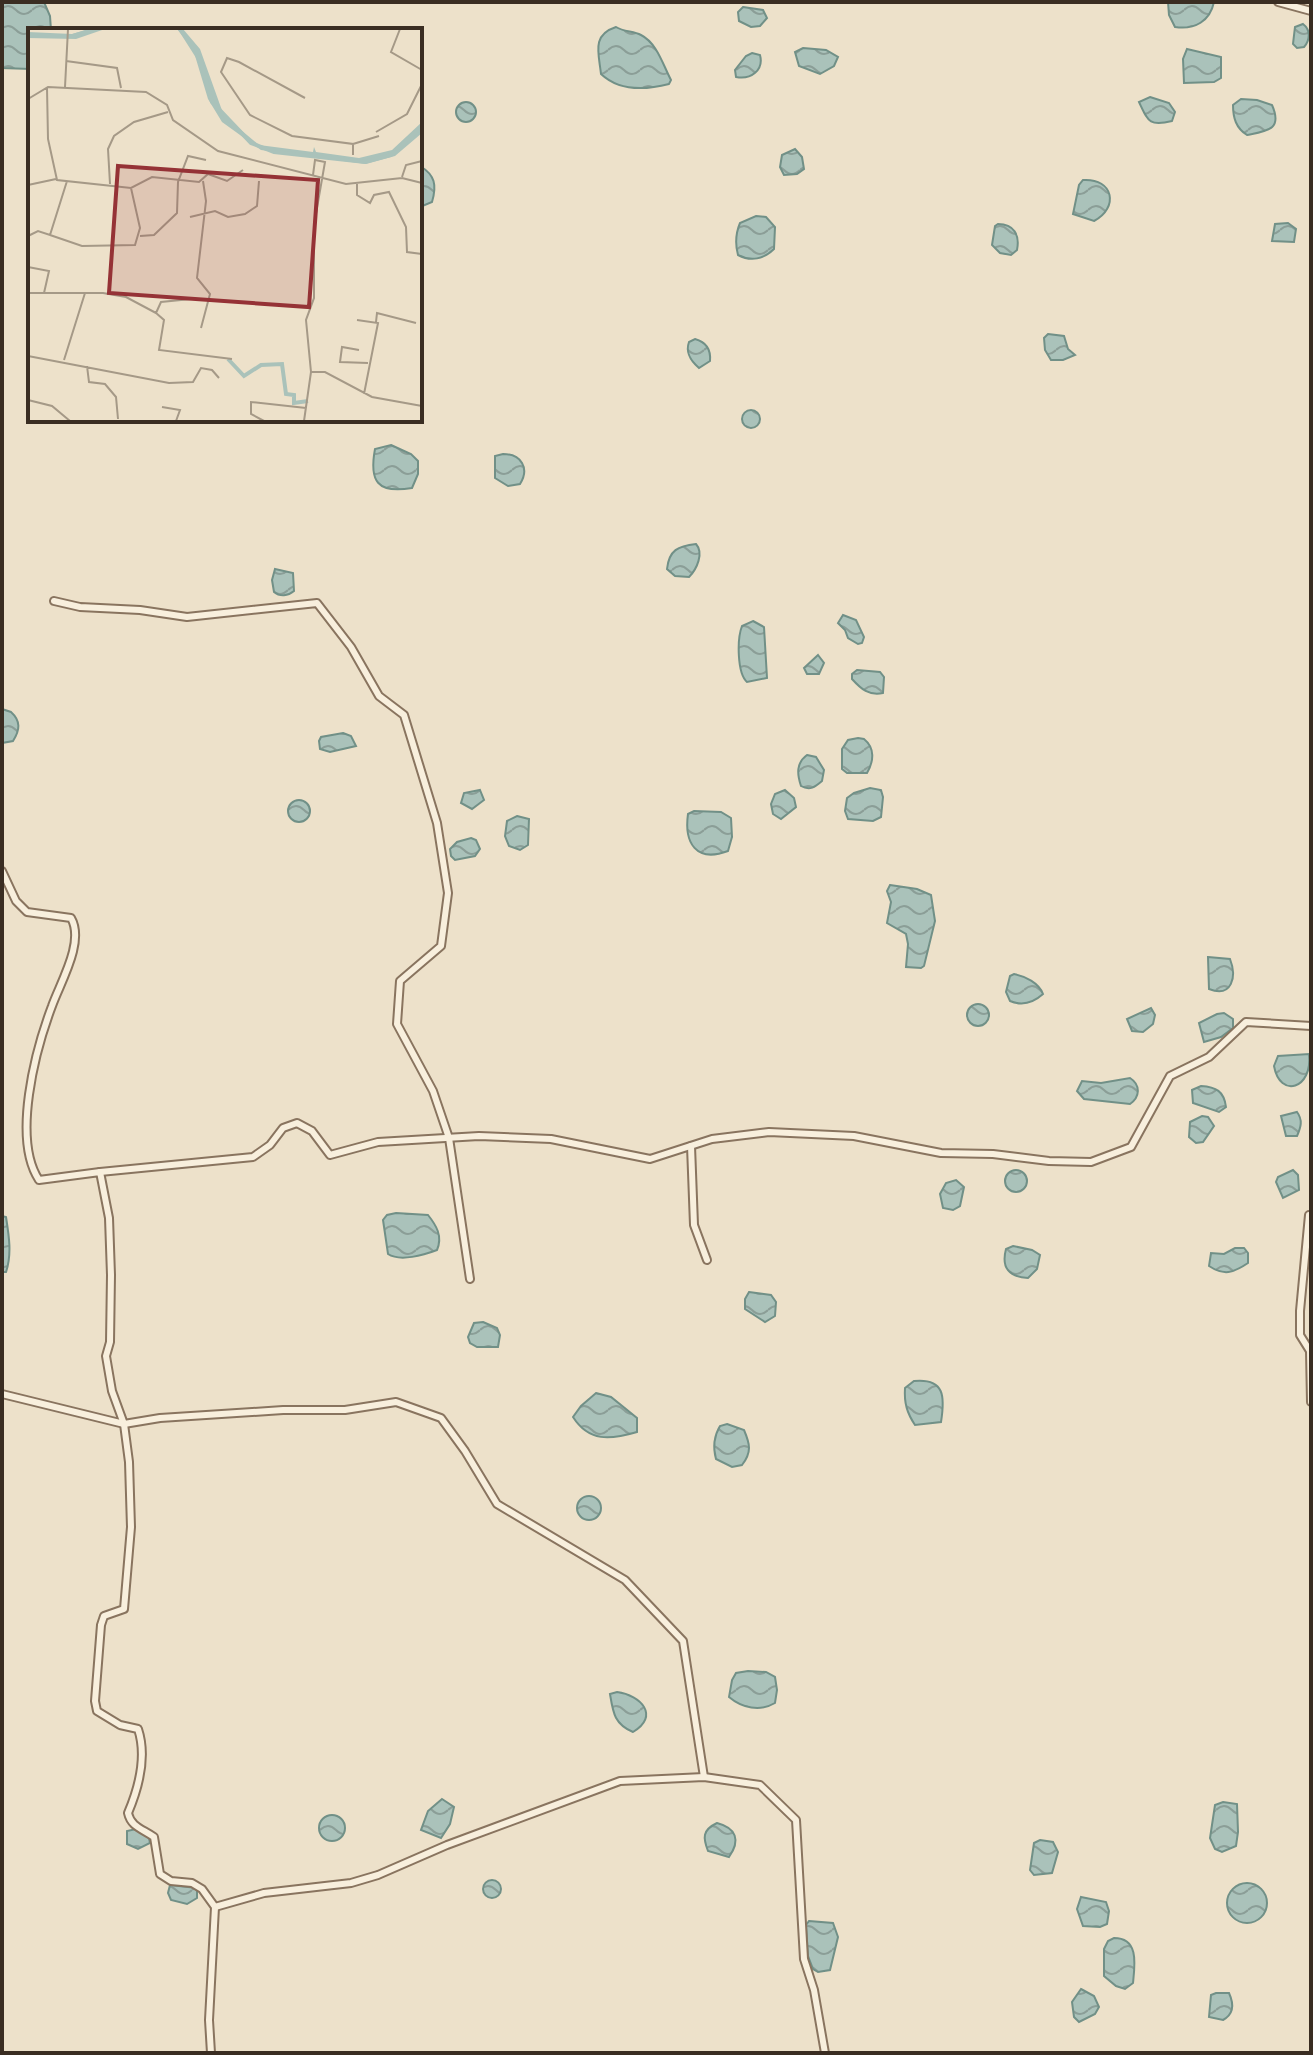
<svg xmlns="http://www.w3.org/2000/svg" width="1313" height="2055" font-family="'Zilla Slab',serif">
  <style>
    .water { fill: url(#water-waves); stroke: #719087; stroke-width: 2 }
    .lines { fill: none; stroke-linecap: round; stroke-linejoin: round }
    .street-casing { stroke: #89745f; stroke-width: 10 }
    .street { stroke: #f8efdd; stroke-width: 6 }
    .inset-river { fill: none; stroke: #aac2ba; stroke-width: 4 }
    .inset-road { fill: none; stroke: #a59987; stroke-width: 2 }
    .view { fill: #953236; fill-opacity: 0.15; stroke: #953236; stroke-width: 4 }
    .inset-edge { fill: none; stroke: #3a2d22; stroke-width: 4 }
  </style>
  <defs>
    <pattern id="water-waves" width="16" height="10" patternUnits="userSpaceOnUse" patternTransform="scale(2)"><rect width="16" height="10" fill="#aac2ba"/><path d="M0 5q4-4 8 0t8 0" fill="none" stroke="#8b9e97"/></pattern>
  </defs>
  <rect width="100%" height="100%" fill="#ede1ca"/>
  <g class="water">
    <polygon points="2,2 44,2 50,16 51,30 30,30 30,69 2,68"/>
    <path d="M1168,2H1214C1210,21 1195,30 1175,27L1169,15Z"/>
    <polygon points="743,7 763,10 767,18 760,26 751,27 739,21 738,12"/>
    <path d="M1303,24C1311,30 1310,40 1304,47L1297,48L1293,44L1295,27Z"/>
    <path d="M616,27C624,32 633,31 641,35C657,43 663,65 671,80L669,84C646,90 619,91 601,74C599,54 591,35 616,27Z"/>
    <polygon points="803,48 826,50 838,57 834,66 820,74 799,66 795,52"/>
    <polygon points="1187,49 1221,57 1221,78 1214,82 1184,83 1183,59"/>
    <path d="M752,53L760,55C764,70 751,80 736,77L735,70L746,56Z"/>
    <path d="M1150,97L1169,103L1175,112L1172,121C1149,127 1148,121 1139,102Z"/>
    <path d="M1241,99L1257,100L1272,105C1283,130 1267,131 1247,135C1236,128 1233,118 1233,105Z"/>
    <circle cx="466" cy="112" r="10"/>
    <polygon points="795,149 802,157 804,169 797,174 784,175 780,167 782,155"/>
    <path d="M420,166C435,175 437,185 432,202L420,207Z"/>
    <path d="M1083,180C1114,178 1119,208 1094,221L1073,214L1079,185Z"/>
    <path d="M756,216L766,217L775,227L774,249C764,259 751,262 738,255C735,244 735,235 740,223Z"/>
    <polygon points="1288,223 1296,229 1294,242 1272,241 1275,224"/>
    <path d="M998,224C1014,224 1020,235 1017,250L1011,255L1000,253L992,245L995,226Z"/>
    <polygon points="1048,334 1064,336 1068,349 1075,355 1063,360 1051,360 1045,350 1044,338"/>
    <path d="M695,339C706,342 711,350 710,361L699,368C691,361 685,353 689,342Z"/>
    <circle cx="751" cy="419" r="9"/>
    <path d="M391,445L411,454L418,461V474L412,488C377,494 369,481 375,449Z"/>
    <path d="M503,454C521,454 530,468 520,484L508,486L495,478V456Z"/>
    <path d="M696,544C704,553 697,569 689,577L675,576L667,569C669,550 678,546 696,544Z"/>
    <path d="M275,569L293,573L294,591C288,596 280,597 274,592L272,580Z"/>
    <polygon points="843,615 856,620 864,637 862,643 858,644 848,638 845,630 838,623"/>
    <path d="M753,621L764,627L767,678L747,682C737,673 737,639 742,626Z"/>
    <polygon points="818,655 824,663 819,674 807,674 804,668"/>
    <path d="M857,670L880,672L884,677L883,693C869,696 861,689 852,679V674Z"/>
    <path d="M2,709L11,712C21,721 20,730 13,741L2,743Z"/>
    <polygon points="343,733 351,736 356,746 330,752 320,749 319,741 321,737"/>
    <path d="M858,738L864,739C875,748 874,761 867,773H847L842,769V749L848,740Z"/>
    <path d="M807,755L816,757L824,770L822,781C815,787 810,791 801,786C797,774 796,763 807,755Z"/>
    <polygon points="870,788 881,790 883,797 881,817 873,821 848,819 845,811 847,798 854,793"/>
    <polygon points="480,790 484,800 472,809 461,803 464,793"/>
    <polygon points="785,790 794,798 796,807 781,819 773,814 771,804 775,794"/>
    <circle cx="299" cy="811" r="11"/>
    <path d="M694,811L721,812L731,818L732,837L728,851C696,863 684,843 688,814Z"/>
    <polygon points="517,816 529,819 528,845 520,850 509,846 505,836 507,821"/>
    <polygon points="471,838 476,840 480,849 475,856 455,860 451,856 450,849 457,842"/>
    <polygon points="890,885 917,889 931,895 935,921 924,966 921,968 906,967 908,944 906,934 887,923 891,902 887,891"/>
    <path d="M1208,957L1230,959C1237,977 1232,998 1209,989Z"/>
    <path d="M1014,974C1025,976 1039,983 1043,994C1033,1003 1022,1006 1010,1001L1006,992L1010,976Z"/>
    <circle cx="978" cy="1015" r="11"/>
    <polygon points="1151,1008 1155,1015 1153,1024 1143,1032 1132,1031 1127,1019"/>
    <polygon points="1224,1013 1233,1019 1233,1028 1221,1037 1204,1042 1199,1023 1217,1014"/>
    <path d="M1309,1054C1313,1089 1280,1099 1274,1066L1278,1056Z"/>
    <path d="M1130,1078C1141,1085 1140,1097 1130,1104L1084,1099L1077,1091L1082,1081L1101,1083Z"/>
    <path d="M1201,1086C1216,1087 1224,1091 1226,1107L1219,1112L1193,1103L1192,1090Z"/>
    <path d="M1297,1112C1303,1120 1301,1127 1297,1136H1286L1281,1116Z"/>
    <polygon points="1202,1116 1208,1117 1214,1126 1203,1142 1196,1143 1189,1137 1190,1122"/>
    <polygon points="1293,1170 1298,1175 1299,1190 1283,1198 1276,1182 1278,1177"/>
    <circle cx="1016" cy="1181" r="11"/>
    <polygon points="956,1180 964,1187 960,1206 953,1210 943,1208 940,1194 946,1183"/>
    <path d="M396,1213L428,1215C436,1225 443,1236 437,1250C424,1255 400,1262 388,1254L383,1220L387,1215Z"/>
    <path d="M2,1216L6,1217C9,1236 12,1254 6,1272H2Z"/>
    <path d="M1013,1246L1032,1250L1040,1255L1037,1269L1028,1278C1009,1277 1001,1268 1006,1249Z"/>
    <path d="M1235,1248H1244L1248,1253V1263C1233,1273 1224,1276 1209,1266L1211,1253L1224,1254Z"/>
    <polygon points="749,1292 771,1295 776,1302 775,1316 765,1322 745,1309 745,1299"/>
    <polygon points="483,1322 497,1328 500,1335 498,1347 477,1347 470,1343 468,1337 474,1323"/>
    <path d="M914,1381C945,1378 945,1397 941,1422L915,1425C907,1413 904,1403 905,1388Z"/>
    <path d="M596,1393L611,1397L637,1418V1432C610,1440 589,1442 573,1417L581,1406Z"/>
    <path d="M727,1424L744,1430C750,1444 752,1452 742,1465L732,1467L716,1459C713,1448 714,1436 720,1426Z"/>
    <circle cx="589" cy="1508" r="12"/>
    <path d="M748,1671L766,1672L775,1677L777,1690L775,1703C760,1712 742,1708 729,1697L732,1680L736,1673Z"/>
    <path d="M617,1692C641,1695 660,1716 633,1732C614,1724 613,1712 610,1694Z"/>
    <polygon points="442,1799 454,1807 450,1824 441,1838 421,1830 428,1811"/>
    <polygon points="1223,1802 1237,1804 1238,1832 1236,1846 1222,1852 1215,1849 1210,1838 1215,1805"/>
    <circle cx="332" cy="1828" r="13"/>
    <path d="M717,1823C736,1828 741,1840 729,1857L708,1851C703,1838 702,1830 717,1823Z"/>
    <polygon points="136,1829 149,1838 150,1843 138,1849 127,1844 127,1831"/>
    <polygon points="1040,1840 1053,1842 1058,1852 1052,1873 1034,1875 1030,1870 1034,1843"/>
    <circle cx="492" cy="1889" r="9"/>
    <circle cx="1247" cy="1903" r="20"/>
    <polygon points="170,1885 197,1888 197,1898 187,1904 171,1900 168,1893"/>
    <polygon points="1081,1897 1106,1902 1109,1911 1107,1924 1100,1927 1083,1926 1077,1909"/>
    <polygon points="809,1921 833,1923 838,1937 830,1970 818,1972 813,1969 808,1956 806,1925"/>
    <path d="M1114,1938C1139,1938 1135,1964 1133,1983L1125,1989L1116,1986L1104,1976V1949L1108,1941Z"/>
    <polygon points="1081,1989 1094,1996 1099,2007 1095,2014 1079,2022 1074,2017 1072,2002"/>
    <path d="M1216,1993H1229C1234,2004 1234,2014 1223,2020L1209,2017L1211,1995Z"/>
  </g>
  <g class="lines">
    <g class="street-casing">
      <g id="street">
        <polyline points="1278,2 1311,11"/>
        <polyline points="54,601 80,607 140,610 187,617 317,603 351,647 379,696 404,715 437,823 448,893 441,946 400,981 397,1024 433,1091 449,1138 470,1279"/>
        <path d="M2,871L16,901L27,912L71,918C85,942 60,983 52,1006C35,1051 12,1139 39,1180L100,1172L109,1218L111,1275L110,1342L106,1356L112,1391L124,1424L129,1462L131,1527L124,1609L104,1616L101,1625L95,1701L97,1711L120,1725L138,1729C147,1756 139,1787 128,1813C131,1827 143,1829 154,1837L160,1874L171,1881L192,1883L202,1889L215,1907L209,2020L211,2053"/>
        <polyline points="691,1146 694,1225 707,1260"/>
        <polyline points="100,1172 253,1157 270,1145 283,1128 297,1123 312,1131 330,1155 378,1142 479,1136 551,1139 650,1159 712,1139 769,1132 854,1136 941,1153 993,1154 1049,1161 1091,1162 1131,1147 1170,1076 1209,1057 1246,1022 1311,1026"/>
        <polyline points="1309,1215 1300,1311 1300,1335 1310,1351 1311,1402"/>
        <polyline points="2,1394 124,1424 160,1418 283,1410 345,1410 396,1402 441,1418 465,1451 497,1504 625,1580 683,1641 704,1777"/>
        <polyline points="215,1907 264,1893 351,1883 378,1875 447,1845 620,1781 704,1777 760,1785 796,1820 804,1959 814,1990 825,2053"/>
      </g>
    </g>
    <use href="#street" class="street"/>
  </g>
  <g transform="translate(28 28)">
    <rect width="394" height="394" fill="#ede1ca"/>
    <path d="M61,1H77L48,11L0,10V4L44,6ZM149,1H155L172,21L196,88L231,117L285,124L286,119L288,124L331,130L364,122L394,94V105L367,128L338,136L233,122L194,94L180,71L165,21Z" fill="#aac2ba"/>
    <path class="inset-river" d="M152,1L173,34L184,74L223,115L246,124L337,134L363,127L394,98M0,8H45L68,1M200,331L216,348L233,337L254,336L258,366L266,367V375L280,373"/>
    <path class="inset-road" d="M372,1L363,24L394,42M38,33L89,40L93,60M37,59L40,1M19,60L20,111L29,152L103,160L124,149L171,154L180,146L199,153L215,142M277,70L211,34L199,30L193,44L222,87L264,108L325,116V127M0,71L20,59L118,64L139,77L145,92L190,123L318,156L374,150L394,155M348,104L379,86L394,56M325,116L351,108M374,149L378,137L394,133M82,156L80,121L86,108L106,94L140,84M329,156V167L342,175L346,167L361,164L378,199L379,224L394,226M0,157L28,151M162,189L187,183L200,189L217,186L229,178L231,153M22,207L54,218L107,217L112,200L103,160M0,208L10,203L22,207L39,153M112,208L126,207L149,185L150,154L160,128L178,132M0,239L21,243L16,265M0,265H75L98,269L128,285L133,274L163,271M128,285L136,292L131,322L204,331M329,292L350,295L336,366M348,294L349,285L388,295M173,300L182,266L169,250L178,173L175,153M331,322L314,319L312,334L340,335M0,328L141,355L165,354L173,340L184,342L191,350M36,332L57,265M59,338L61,354L77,356L88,369L90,391M283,344H297L344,369L394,378M0,372L24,378L42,393M134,379L152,382L148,393M236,393L223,386V374L278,380M276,393L283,344L278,292L286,270V197L297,134L287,132L285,147"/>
    <path class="view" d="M90,138L290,152L281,279L81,265Z"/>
    <rect width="394" height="394" class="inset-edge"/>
  </g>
  <rect width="1313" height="2055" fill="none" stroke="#3a2d22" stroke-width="8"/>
</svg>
